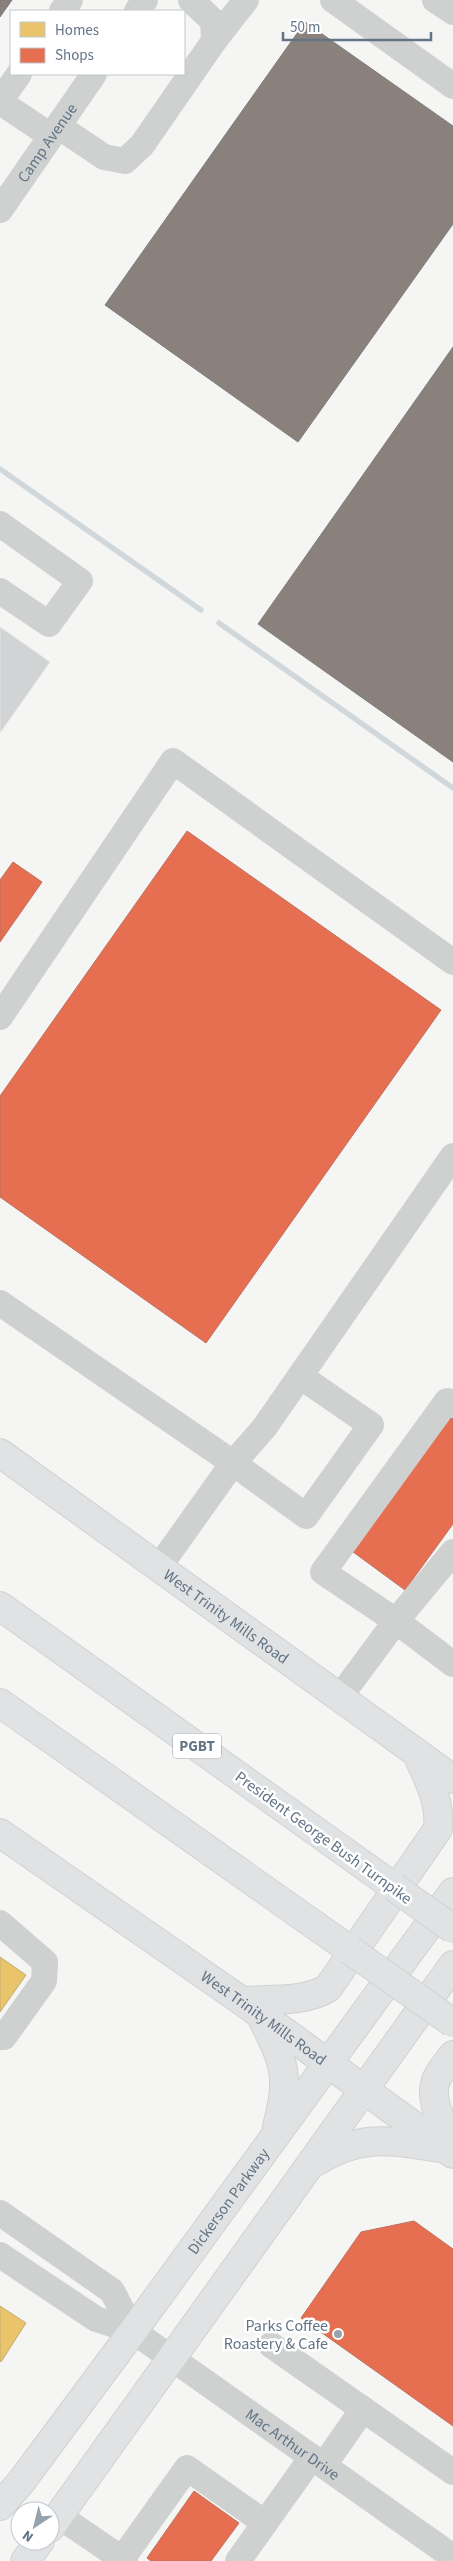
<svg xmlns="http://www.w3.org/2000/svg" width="453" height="2561" font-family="'Source Sans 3',sans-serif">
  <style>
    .homes { fill: #e9c46a; stroke: #c1ac72 }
    .shops { fill: #e76f51; stroke: #bf7061 }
    .industry { fill: #8a817c; stroke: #7e7d7f }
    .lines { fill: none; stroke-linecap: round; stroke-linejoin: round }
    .stream { stroke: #d1d8dc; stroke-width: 5.5 }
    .building { fill: #d1d3d4; stroke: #e4e5e4 }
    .major-casing { stroke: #d0d2d2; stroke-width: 30 }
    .highway-casing { stroke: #d0d2d3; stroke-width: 30 }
    .minor { stroke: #cfd1d1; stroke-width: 26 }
    .major { stroke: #e1e2e3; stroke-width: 28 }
    .highway { stroke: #e1e2e3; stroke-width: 28 }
    .highway-bridge-casing { stroke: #d0d2d3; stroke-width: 30; stroke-linecap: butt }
    .highway-bridge { stroke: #e1e2e3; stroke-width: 28 }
    .poi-dot { fill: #96a2ac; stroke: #fff; stroke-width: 2 }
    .labels { text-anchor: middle; stroke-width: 5; stroke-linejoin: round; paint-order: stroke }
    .shield { fill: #fff; stroke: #929eaa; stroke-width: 1 }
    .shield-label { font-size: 15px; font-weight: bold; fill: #637486 }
    .street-label { font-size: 16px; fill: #637486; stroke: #fff }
    .poi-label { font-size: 16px; fill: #637486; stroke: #fff; text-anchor: end }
  </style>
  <rect width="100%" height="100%" fill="#f5f6f4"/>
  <g class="homes">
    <polygon points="0,1957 26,1975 0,2012"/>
    <polygon points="0,2306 26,2323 1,2362 0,2361"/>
  </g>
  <g class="shops">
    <polygon points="187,831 441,1010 206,1343 0,1197 0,1096"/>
    <polygon points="13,862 42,882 0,942 0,880"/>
    <polygon points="453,1418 453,1524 405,1590 349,1549 437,1422"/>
    <polygon points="414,2221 453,2249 453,2426 301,2318 361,2232"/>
    <polygon points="194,2491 239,2523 211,2561 151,2561 147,2558"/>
  </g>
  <g class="industry">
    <polygon points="0,0 12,0 0,17"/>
    <polygon points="305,22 453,126 453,224 298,442 105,305"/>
    <polygon points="453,347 453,762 258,624"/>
  </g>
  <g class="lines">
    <g class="stream">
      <polyline points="0,469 201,610"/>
      <polyline points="219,623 453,788"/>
    </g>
  </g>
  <polygon class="building" points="0,627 50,662 0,733"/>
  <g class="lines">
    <g class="major-casing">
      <g id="major">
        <path id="s3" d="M0,1453L453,1779"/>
        <path id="s4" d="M0,1833L242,2001L453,2154"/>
        <path d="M242,2001C269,1999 304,2003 328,1988L438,1829C441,1801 428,1779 417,1754"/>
        <path d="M262,2018C284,2062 291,2077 277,2126"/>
        <path d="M453,2055C448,2062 441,2070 437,2078C427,2099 444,2126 453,2145"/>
        <path d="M317,2161C362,2133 391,2141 441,2148"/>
        <path id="s5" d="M0,2506L21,2482L133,2331L453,1892"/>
        <polyline points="50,2528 453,1965"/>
        <polyline points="25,2561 40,2541"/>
      </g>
    </g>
    <g class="highway-casing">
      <g id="highway">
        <polyline points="0,1606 394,1887"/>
        <polyline points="0,1703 350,1950"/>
      </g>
    </g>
    <g class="minor">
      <polyline points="333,0 453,86"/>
      <polyline points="435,0 453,12"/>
      <polyline points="62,11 70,0"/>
      <polyline points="137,11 145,0"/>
      <polyline points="214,41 246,0"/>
      <polyline points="0,101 19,74"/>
      <polyline points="0,102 51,136"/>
      <polyline points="58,126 104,157 125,161 142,145 214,41 213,21 191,0"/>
      <path id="s1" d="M0,210L94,74"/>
      <polyline points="0,524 80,581 49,624 0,591"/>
      <polyline points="0,1017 173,761 453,962"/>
      <polyline points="0,1303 233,1463 159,1567"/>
      <polyline points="300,1376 371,1425 306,1516 233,1463 264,1428 453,1156"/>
      <polyline points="453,1405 447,1401 323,1572 396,1621 453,1664"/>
      <polyline points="339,1698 396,1621 453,1552"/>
      <polyline points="0,1923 45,1962 44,1981 4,2037 0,2037"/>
      <polyline points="0,2213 112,2291 133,2331"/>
      <path id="s2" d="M0,2255L96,2319L133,2331L453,2557"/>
      <polyline points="271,2345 453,2472"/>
      <polyline points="324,2465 363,2409"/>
      <polyline points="59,2516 125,2561"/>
      <polyline points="122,2559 187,2468 265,2523"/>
      <polyline points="238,2561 312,2457"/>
    </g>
    <use href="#major" class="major"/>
    <use href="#highway" class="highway"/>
    <g class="highway-bridge-casing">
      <g id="highway-bridge">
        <polyline points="394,1887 453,1929"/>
        <polyline points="350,1950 453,2023"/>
      </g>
    </g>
    <use href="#highway-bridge" class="highway-bridge"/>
  </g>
  <circle class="poi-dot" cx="338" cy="2334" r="5"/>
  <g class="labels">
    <rect class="shield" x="173" y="1733.5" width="48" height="25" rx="4"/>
    <g class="shield-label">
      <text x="197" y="1751">PGBT</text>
    </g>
    <g class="street-label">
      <text dy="6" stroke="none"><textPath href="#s1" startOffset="82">Camp Avenue</textPath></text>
      <text dy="6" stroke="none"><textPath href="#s3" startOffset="279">West Trinity Mills Road</textPath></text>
      <text transform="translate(324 1837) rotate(36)" y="6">President George Bush Turnpike</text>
      <text dy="6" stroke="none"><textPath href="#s4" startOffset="322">West Trinity Mills Road</textPath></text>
      <text dy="6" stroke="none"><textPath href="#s5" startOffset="381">Dickerson Parkway</textPath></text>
      <text dy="6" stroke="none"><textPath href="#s2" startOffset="350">Mac Arthur Drive</textPath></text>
    </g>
    <g class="poi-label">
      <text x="328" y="2331">Parks Coffee<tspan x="328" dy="18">Roastery &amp; Cafe</tspan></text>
    </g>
  </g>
  <rect x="10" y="10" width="175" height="65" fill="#ffffff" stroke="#c1c7cf"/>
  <rect x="20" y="22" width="25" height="15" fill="#e9c46a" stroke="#c1c7cf"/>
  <text x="55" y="35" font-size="15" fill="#637486">Homes</text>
  <rect x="20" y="48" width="25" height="15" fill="#e76f51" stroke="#c1c7cf"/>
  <text x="55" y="60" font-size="15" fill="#637486">Shops</text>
  <g transform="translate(35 2526) rotate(215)"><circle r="24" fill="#ffffff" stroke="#c1c7cf"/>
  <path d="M0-4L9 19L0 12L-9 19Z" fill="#96a2ac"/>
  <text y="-8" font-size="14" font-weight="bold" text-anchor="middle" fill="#637486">N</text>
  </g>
  <path d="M283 32v8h148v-8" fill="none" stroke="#637486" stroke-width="2.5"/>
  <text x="290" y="32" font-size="15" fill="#637486" stroke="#ffffff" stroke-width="4" paint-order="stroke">50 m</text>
</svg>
